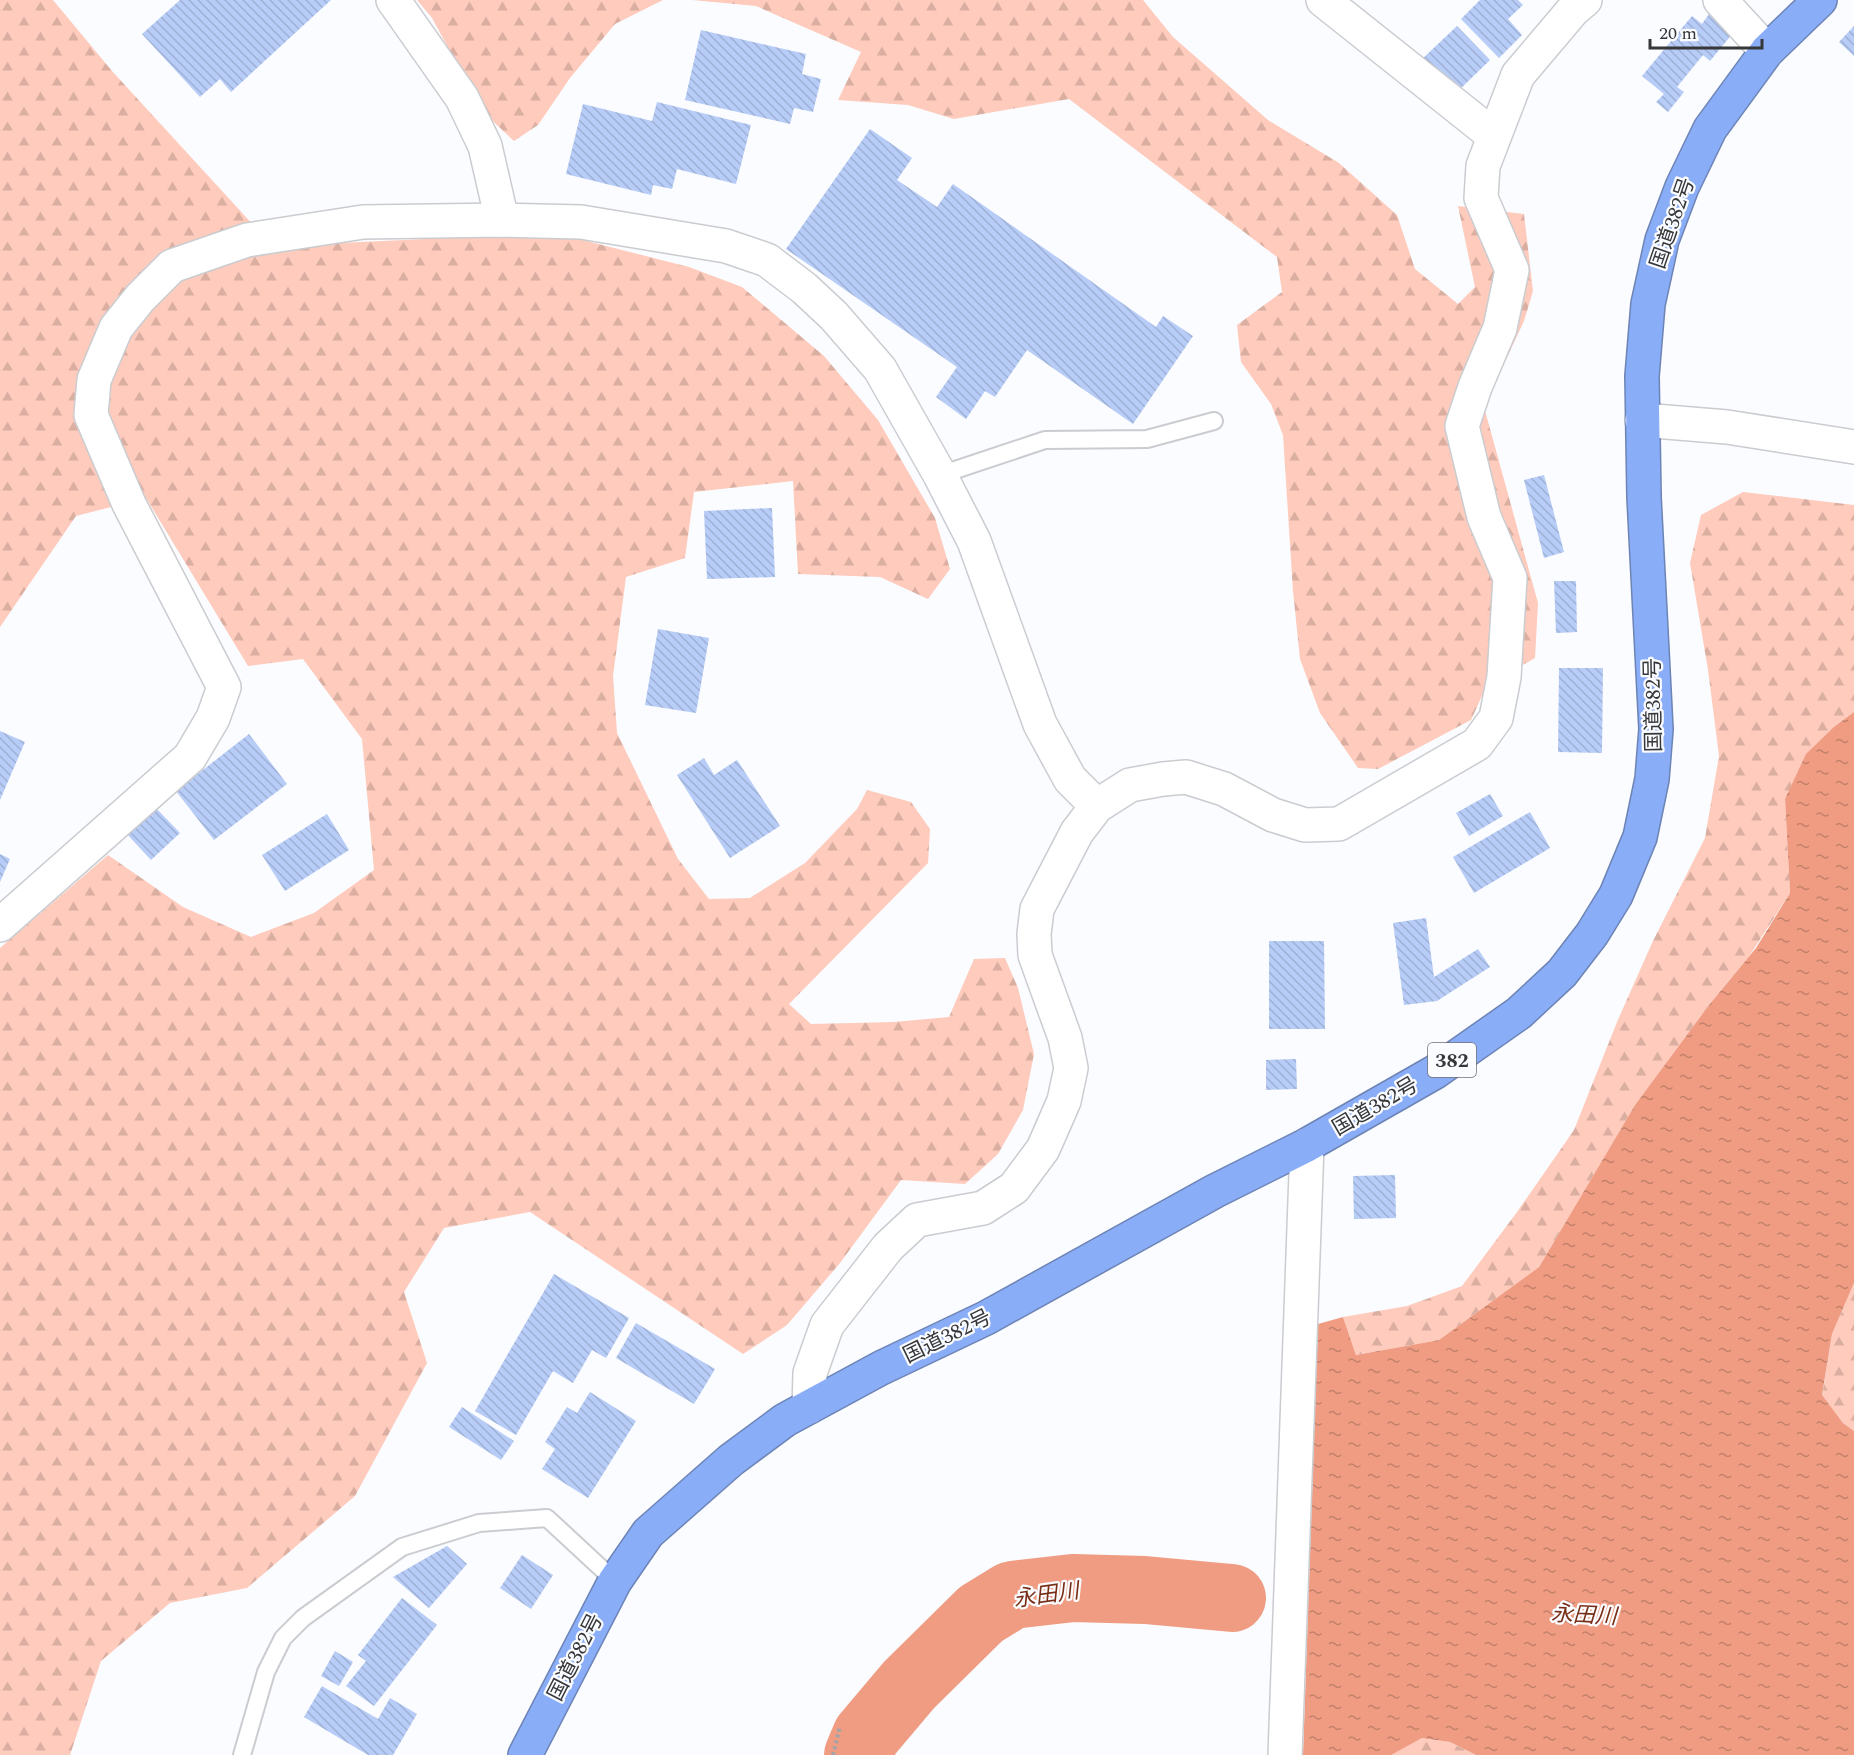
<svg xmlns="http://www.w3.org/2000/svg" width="1854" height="1755" font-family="Spectral,'Noto Sans JP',serif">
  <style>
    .forest { fill: url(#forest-firs) }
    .water { fill: url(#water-ripples) }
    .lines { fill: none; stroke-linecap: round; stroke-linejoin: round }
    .river { stroke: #ef9c82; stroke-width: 68 }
    .building { fill: url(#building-back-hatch) }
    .lane-casing { stroke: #caccd0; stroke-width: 20 }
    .street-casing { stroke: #caccd0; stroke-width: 36 }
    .secondary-casing { stroke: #caccd0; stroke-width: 36 }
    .highway-casing { stroke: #6d84b5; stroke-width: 36 }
    .path { stroke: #a2a4a6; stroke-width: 4; stroke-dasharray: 3 3; stroke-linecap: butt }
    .lane { stroke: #fff; stroke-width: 16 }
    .street { stroke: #fff; stroke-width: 33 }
    .secondary { stroke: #fff; stroke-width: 33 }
    .highway { stroke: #8aadf8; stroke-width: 33 }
    .labels { text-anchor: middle; stroke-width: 4.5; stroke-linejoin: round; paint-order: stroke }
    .shield { fill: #fafcff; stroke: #717274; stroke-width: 1.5 }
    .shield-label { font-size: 20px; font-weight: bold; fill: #363739 }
    .street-label { font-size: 21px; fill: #363739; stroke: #fafcff }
    .water-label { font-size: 22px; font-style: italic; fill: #792f17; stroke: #fafcff }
  </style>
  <defs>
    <pattern id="forest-firs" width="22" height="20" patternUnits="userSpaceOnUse" patternTransform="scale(1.5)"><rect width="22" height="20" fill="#fecbbc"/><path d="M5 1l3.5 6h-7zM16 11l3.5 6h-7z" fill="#daafa2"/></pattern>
    <pattern id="water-ripples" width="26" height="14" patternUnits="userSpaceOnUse" patternTransform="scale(1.5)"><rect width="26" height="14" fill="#ef9c82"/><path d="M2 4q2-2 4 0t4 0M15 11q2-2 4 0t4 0" fill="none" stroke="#c2806b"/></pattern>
    <pattern id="building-back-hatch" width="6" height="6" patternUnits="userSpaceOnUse" patternTransform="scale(1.5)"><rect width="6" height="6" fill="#b7ccf7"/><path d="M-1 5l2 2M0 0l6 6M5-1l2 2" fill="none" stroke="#9eb0d4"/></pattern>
  </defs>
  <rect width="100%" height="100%" fill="#fafcff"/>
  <g class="forest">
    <polygon points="0,0 53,0 112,71 279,253 318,244 555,233 689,267 742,287 824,356 878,420 935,518 950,569 928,599 880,577 798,574 793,481 694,492 685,558 626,577 613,676 617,733 678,859 709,899 750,898 805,863 857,809 867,790 911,802 930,829 928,863 789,1004 811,1024 894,1022 949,1017 974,959 1005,958 1018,988 1034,1054 1023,1110 998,1154 965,1184 901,1180 840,1263 787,1325 743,1354 530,1212 444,1228 404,1292 427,1363 355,1496 247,1588 170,1603 101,1661 70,1755 0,1755 0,948 108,855 183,907 251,937 314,913 374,870 362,739 303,659 248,666 146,498 76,516 0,627"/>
    <polygon points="417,0 663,0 615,24 570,78 538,125 514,141 483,112 432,18"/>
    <polygon points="692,0 1143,0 1173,37 1268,120 1339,163 1397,215 1415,269 1458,304 1475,287 1458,206 1524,214 1533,291 1524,321 1484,407 1538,603 1535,658 1487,685 1471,720 1378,769 1358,768 1320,713 1300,659 1293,591 1283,435 1271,404 1241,362 1237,325 1282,292 1277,257 1069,99 954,119 908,105 838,100 861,52 756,6"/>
    <polygon points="1743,492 1854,505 1854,712 1835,726 1785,799 1790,893 1750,955 1709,1005 1635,1105 1539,1267 1439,1340 1356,1355 1343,1317 1407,1306 1462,1286 1517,1212 1574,1130 1617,1022 1652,943 1705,838 1719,756 1708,670 1690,563 1701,515"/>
    <polygon points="1854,1283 1854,1431 1843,1423 1822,1396 1832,1334"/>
    <polygon points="1422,1738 1450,1742 1476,1755 1390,1755"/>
  </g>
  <polygon class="water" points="1854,712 1854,1283 1832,1334 1822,1395 1843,1423 1854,1431 1854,1755 1476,1755 1450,1742 1422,1738 1391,1755 1303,1755 1318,1324 1343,1317 1356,1355 1439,1340 1539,1267 1635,1105 1709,1005 1756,948 1790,893 1785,799 1806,754 1835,726"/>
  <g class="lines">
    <polyline class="river" points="858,1755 866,1736 909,1685 981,1614 1012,1595 1073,1588 1145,1590 1232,1598"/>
  </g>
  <g class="building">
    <polygon points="180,0 331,0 231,92 220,79 200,97 142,34"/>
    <polygon points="1480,0 1518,0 1523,5 1508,19 1522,35 1499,58 1461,19"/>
    <polygon points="1709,14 1733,33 1710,61 1703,55 1677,87 1684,92 1668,112 1656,102 1664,94 1642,76 1692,16 1702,24"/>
    <polygon points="1457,26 1490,60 1454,95 1420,61"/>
    <polygon points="1854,26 1854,56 1839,42"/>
    <polygon points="701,30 806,54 802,74 821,79 813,112 794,108 790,124 685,100"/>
    <polygon points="657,102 751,125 736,184 677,169 672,189 653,185 651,195 566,174 583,104 652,121"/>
    <polygon points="870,129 912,158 897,180 937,207 953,184 1156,327 1163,316 1193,336 1133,424 1027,350 995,397 985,391 966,419 936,397 957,367 786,249"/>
    <polygon points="1544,475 1564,552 1544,558 1524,480"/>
    <polygon points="772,508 775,577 707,579 704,511"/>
    <polygon points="1554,581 1576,581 1577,632 1556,633"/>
    <polygon points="658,629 709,638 696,713 645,705"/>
    <polygon points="1559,668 1603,668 1602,753 1558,752"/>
    <polygon points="0,731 25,742 0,800"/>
    <polygon points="249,734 287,784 214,840 176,791"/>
    <polygon points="704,758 714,775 737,760 780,826 730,858 677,775"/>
    <polygon points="1490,794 1503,816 1469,836 1456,813"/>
    <polygon points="154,806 180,833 151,860 126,833"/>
    <polygon points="1530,812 1550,848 1474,893 1453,857"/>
    <polygon points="327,814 349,850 285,891 262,855"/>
    <polygon points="0,854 10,859 0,882"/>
    <polygon points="1426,918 1434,977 1478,949 1490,967 1437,1001 1404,1005 1393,923"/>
    <polygon points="1269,941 1324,941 1325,1029 1269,1029"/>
    <polygon points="1296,1059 1297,1089 1266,1090 1266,1060"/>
    <polygon points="1395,1175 1396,1218 1354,1219 1353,1176"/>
    <polygon points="554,1274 629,1318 606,1358 592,1350 573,1383 553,1371 516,1435 475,1411"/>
    <polygon points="636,1323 715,1369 694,1404 616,1358"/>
    <polygon points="590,1392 636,1421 588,1498 542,1469 555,1449 545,1442 567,1407 577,1413"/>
    <polygon points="462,1407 514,1441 501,1460 449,1427"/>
    <polygon points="447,1546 467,1564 429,1608 393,1577"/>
    <polygon points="522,1555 553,1575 531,1609 500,1588"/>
    <polygon points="402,1598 437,1625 374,1706 346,1686 366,1661 358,1655"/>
    <polygon points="335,1651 353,1662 339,1686 321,1676"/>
    <polygon points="322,1686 378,1719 390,1698 417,1714 393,1755 368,1755 304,1717"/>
  </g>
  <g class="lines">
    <g class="lane-casing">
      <g id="lane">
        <polyline points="940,475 1045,440 1147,439 1214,421"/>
        <polyline points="242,1755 266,1672 283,1638 303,1618 402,1547 479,1523 547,1518 615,1581"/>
      </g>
    </g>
    <g class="street-casing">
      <g id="street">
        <polyline points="393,0 462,98 485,146 502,220"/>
        <polyline points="1323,0 1494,136"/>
        <polyline points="1720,0 1767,51"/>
        <polyline points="0,925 190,757 213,718 224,687 129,504 91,415 94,380 116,328 140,298 172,266 247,240 363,222 502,220 581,222 726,246 767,260 804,288 834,316 880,369 940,475 974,541 1040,724 1070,779 1097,806"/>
        <polyline points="809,1407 810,1373 827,1325 888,1247 917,1220 983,1208 1014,1188 1043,1149 1064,1101 1071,1068 1065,1038 1035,955 1034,934 1037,909 1077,832 1097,806 1130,785 1163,779 1186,777 1224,789 1273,815 1305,825 1339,824 1477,744 1496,718 1504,677 1510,578 1484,517 1462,426 1475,387 1500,328 1512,270 1481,198 1483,166 1518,75 1573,10 1585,0"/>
        <polyline points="1285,1755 1307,1145"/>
      </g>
    </g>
    <g class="secondary-casing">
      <polyline id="secondary" points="1642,420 1727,427 1854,447"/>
    </g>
    <g class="highway-casing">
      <polyline id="highway" points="525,1755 615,1581 648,1533 731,1460 785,1420 881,1368 986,1318 1215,1191 1307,1145 1435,1072 1519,1013 1562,973 1592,934 1616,895 1640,837 1652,779 1656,729 1644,497 1642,376 1648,304 1662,240 1682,187 1710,129 1767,51 1820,0"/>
    </g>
    <polyline class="path" points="833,1755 840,1726"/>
    <use href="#lane" class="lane"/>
    <use href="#street" class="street"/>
    <use href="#secondary" class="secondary"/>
    <use href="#highway" class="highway"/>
  </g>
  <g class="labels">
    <rect class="shield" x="1428" y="1043" width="48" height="34" rx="4.5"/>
    <g class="shield-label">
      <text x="1452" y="1067">382</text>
    </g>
    <g class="street-label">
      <text transform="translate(1672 223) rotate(-71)" y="7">国道382号</text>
      <text transform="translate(1653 705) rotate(-91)" y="7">国道382号</text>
      <text transform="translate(1375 1106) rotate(-30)" y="7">国道382号</text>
      <text transform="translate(947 1336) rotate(-26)" y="7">国道382号</text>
      <text transform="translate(575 1657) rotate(-63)" y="7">国道382号</text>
    </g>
    <g class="water-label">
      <text transform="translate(1046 1594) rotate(-8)" y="8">永田川</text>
      <text transform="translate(1584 1614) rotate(3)" y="8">永田川</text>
    </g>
  </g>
  <path d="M1650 39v9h112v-9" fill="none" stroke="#363739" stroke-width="3"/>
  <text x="1659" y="39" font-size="18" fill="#363739" stroke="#fafcff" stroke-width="4.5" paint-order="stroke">20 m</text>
</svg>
